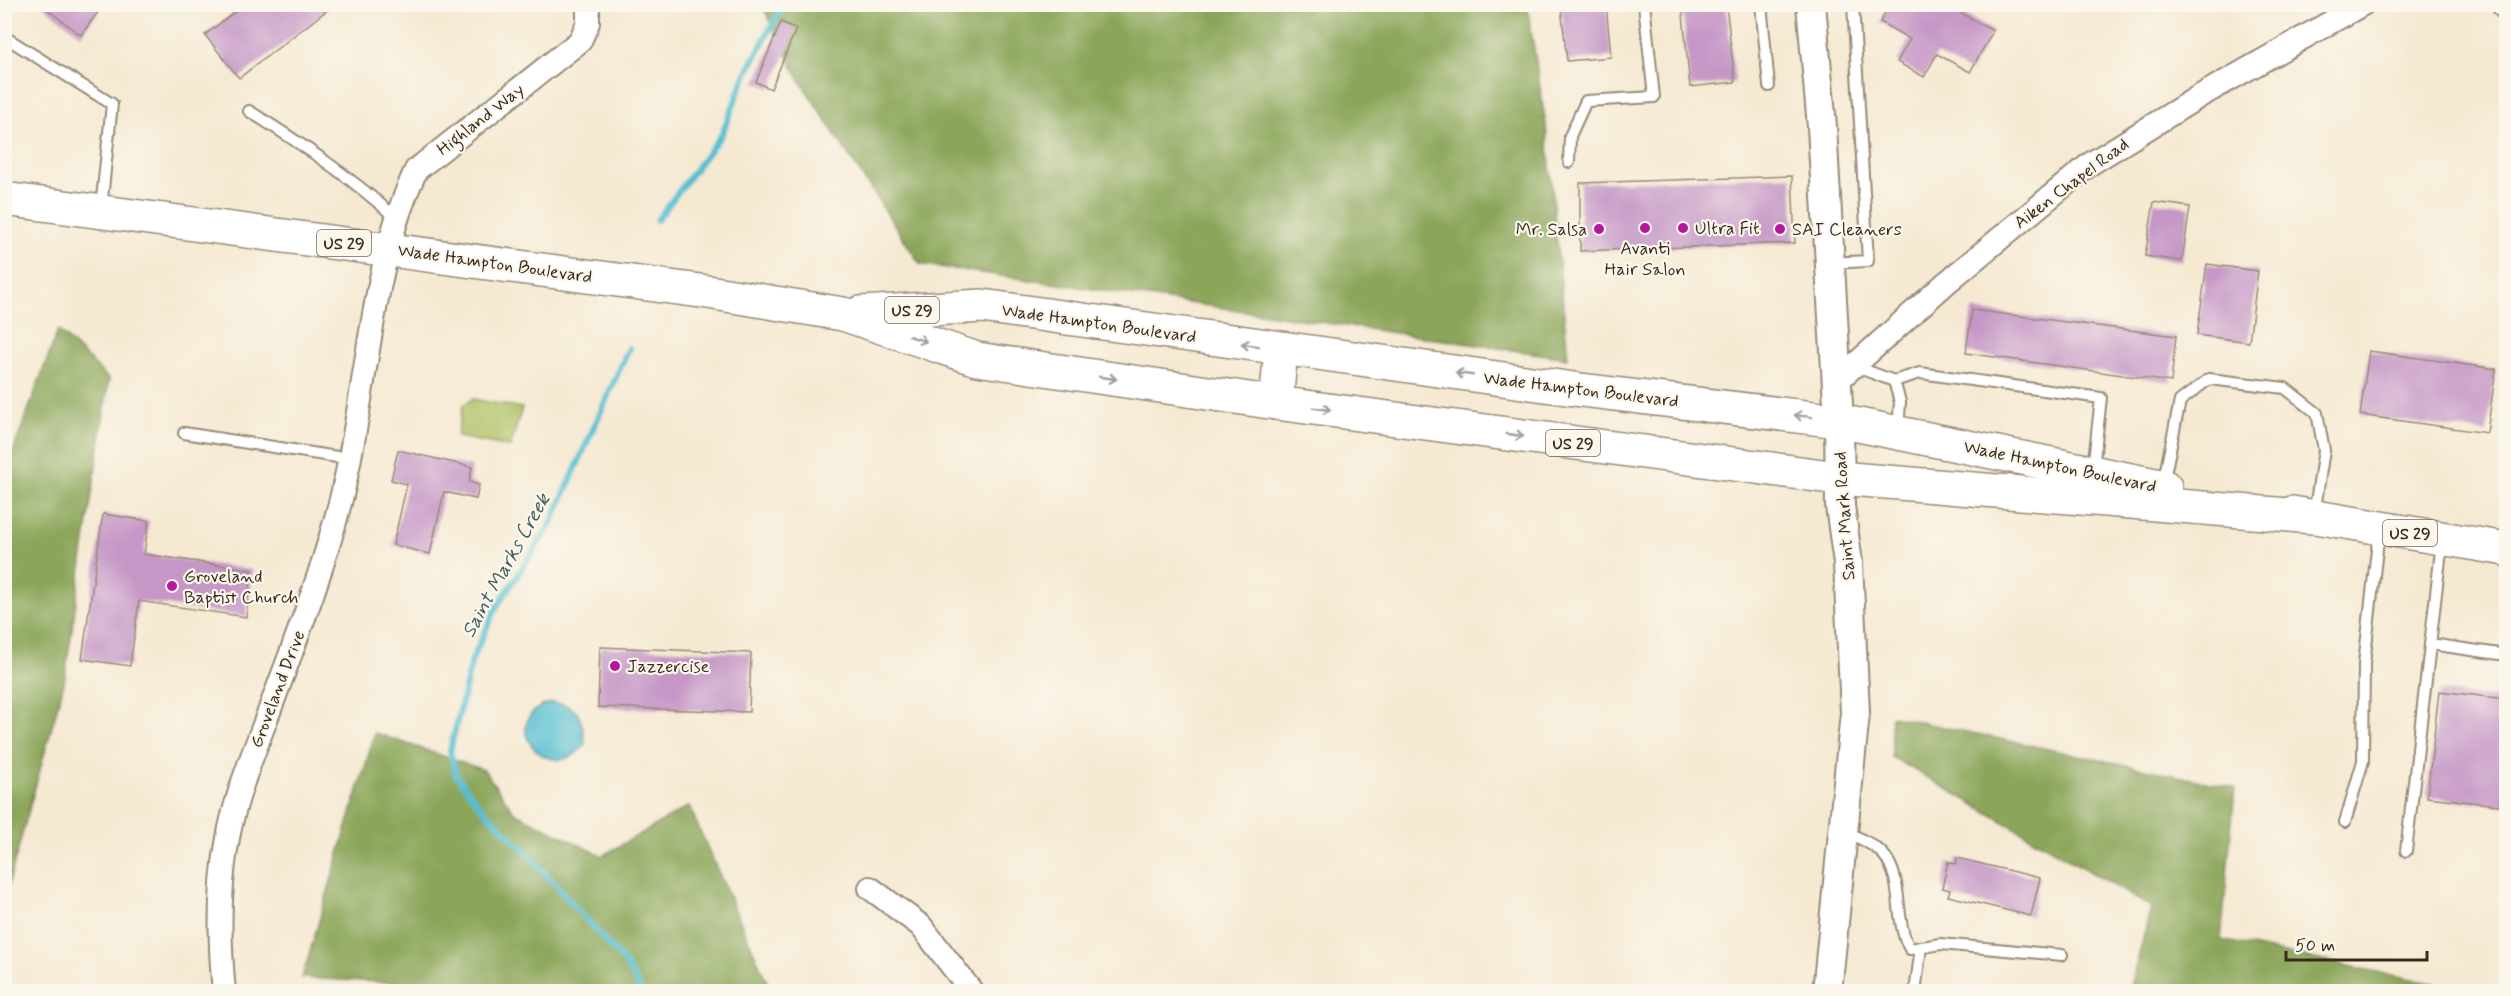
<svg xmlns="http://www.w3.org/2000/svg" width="2511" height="996" font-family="Mynerve,sans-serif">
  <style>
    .green { fill: #afc064; stroke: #757541; stroke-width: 1.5 }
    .forest { fill: #8ba65a; stroke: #63683c; stroke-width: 1.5 }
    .water { fill: #55bfd1; stroke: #487478; stroke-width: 1.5 }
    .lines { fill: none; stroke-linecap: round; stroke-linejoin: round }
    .stream { stroke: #55bfd1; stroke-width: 6 }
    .building { fill: #c596c6 }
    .service-casing { stroke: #988a78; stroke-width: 14 }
    .minor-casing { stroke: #988a78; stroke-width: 26 }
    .tertiary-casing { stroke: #988a78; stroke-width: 32 }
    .primary-casing { stroke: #988a78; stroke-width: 36 }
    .service { stroke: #fff; stroke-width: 10 }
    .minor { stroke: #fff; stroke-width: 22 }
    .tertiary { stroke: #fff; stroke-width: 28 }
    .primary { stroke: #fff; stroke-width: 33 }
    .oneway { stroke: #a79f9a }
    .poi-dot { fill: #b5179e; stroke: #fbf7ec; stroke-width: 2 }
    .labels { text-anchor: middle; stroke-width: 4.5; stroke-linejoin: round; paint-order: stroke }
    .shield { fill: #fbf7ec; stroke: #75685c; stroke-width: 1.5 }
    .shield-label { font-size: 16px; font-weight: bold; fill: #3b2a1e }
    .street-label { font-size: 18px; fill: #3b2a1e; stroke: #fbf7ec }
    .poi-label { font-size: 18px; fill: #3b2a1e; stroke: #fbf7ec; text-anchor: start }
    .water-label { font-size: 20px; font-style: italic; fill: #445e5d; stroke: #fbf7ec }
  </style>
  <rect width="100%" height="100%" fill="#fbf7ec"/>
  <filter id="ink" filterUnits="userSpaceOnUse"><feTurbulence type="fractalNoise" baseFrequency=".0167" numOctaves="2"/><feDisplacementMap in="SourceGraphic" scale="12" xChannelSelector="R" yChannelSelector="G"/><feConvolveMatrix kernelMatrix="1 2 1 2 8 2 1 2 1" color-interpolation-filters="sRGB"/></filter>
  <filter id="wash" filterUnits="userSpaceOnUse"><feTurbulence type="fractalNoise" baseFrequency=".008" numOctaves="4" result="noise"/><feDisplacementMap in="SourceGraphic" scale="24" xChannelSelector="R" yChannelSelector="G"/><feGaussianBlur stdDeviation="1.35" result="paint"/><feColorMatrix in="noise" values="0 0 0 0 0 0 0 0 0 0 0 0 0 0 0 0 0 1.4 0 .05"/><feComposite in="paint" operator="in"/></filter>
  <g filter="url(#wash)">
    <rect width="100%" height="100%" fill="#f5e9d2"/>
    <polygon class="green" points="473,399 522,408 510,447 457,437 463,405"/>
    <g class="forest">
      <polygon points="762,5 1527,5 1546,125 1568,358 920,264 800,81"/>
      <polygon points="58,330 109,379 64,683 5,896 5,473"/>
      <polygon points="1891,716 2235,788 2221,940 2470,991 2130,991 2151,907 1892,757"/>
      <polygon points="375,733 484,770 514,812 602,856 689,806 771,991 485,992 481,987 302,978"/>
    </g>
    <path class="water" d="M550,703C579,703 583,719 585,744C550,790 493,720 550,703Z"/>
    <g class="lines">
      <g class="stream">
        <polyline points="657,220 722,134 745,76 777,16 790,4"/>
        <polyline points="629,348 551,524 496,608 472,660 450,751 456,775 480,806 529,855 625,963 642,992"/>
      </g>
    </g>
    <g id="blocks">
      <g class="building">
        <polygon points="40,4 104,4 81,35"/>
        <polygon points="245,4 335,4 239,78 205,35"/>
        <polygon points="1587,4 1606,4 1611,57 1567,61 1561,7"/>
        <polygon points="1682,4 1726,4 1735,82 1690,87"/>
        <polygon points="1890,4 1966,4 1961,13 1993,31 1970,72 1937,54 1924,77 1897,62 1910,39 1880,22"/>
        <polygon points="781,22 796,29 771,89 756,82"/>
        <polygon points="1792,176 1795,243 1580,251 1580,183"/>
        <polygon points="2154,202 2190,207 2182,261 2145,256"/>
        <polygon points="2207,264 2258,271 2249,342 2197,335"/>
        <polygon points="1972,310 2176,336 2171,382 1966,353"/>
        <polygon points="2369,351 2496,369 2487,433 2360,415"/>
        <polygon points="398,450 472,467 469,482 479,485 476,499 444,492 430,554 393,545 407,484 391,480"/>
        <polygon points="103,514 149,521 144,554 252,570 246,617 139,601 130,666 82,659"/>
        <polygon points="600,647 751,653 749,712 598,707"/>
        <polygon points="2439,691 2506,699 2506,806 2427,797"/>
        <polygon points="1957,858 2040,878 2031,916 1948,896 1950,890 1942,888 1948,862 1956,864"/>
      </g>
    </g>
  </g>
  <g filter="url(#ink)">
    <use href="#blocks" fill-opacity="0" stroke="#988a78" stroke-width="1.5"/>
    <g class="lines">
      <g class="service-casing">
        <g id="service">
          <polyline points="1761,4 1769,86"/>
          <polyline points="4,44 8,39 112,104 101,208"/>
          <path d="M249,111C302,144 351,177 397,219"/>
          <polyline points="1569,162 1570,136 1586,101 1654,97 1644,4"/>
          <polyline points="1830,263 1868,261 1853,4"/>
          <polyline points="1854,366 1894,381 1900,402 1898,430"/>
          <polyline points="1894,381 1920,373 2101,398 2093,469"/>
          <polyline points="184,433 350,459"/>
          <polyline points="2163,484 2180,401 2209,379 2285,388 2317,413 2324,450 2314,515"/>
          <polyline points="2430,644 2506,655"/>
          <polyline points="2345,822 2363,761 2364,664 2379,531"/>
          <path d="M1846,831C1858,838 1874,844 1883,854C1905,879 1893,921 1910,949L1940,944L2062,955"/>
          <polyline points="2406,851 2442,542"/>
          <polyline points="1915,992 1921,947"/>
        </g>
      </g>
      <g class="minor-casing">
        <g id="minor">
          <polyline points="2502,4 2506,9"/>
          <polyline points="1837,381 1946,283 2090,164 2200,96 2363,4"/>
          <polyline points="870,888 921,926 972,992"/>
          <path d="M224,992C219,940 218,889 228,838C236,794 254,752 270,709C296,639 324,569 342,495C368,388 369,271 416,170L580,41L588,23V4"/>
        </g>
      </g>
      <g class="tertiary-casing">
        <polyline id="tertiary" points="1811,4 1822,127 1839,421 1840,506 1848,563 1855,713 1827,992"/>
      </g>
      <g class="primary-casing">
        <g id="primary">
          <polyline points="4,199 708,292 843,314 977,359 1276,403 1838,478 2313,517"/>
          <polyline points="860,313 982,306 1581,390 1839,421 2165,487"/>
          <polyline points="1276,403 1281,349"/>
          <polyline points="2292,513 2506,549"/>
        </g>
      </g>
      <use href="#service" class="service"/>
      <use href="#minor" class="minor"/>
      <use href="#tertiary" class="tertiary"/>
      <use href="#primary" class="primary"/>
    </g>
    <defs><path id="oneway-shaft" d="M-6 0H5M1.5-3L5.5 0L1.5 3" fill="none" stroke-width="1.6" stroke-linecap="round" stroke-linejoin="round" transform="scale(1.5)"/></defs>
    <g class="oneway">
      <use href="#oneway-shaft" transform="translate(918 339) rotate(18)"/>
      <use href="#oneway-shaft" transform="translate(1250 345) rotate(-172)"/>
      <use href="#oneway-shaft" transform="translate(1464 374) rotate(-172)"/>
      <use href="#oneway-shaft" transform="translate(1108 378) rotate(8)"/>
      <use href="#oneway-shaft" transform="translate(1322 409) rotate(8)"/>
      <use href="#oneway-shaft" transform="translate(1803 416) rotate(-173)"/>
      <use href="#oneway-shaft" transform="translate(1515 435) rotate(8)"/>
    </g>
  </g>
  <g class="poi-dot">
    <circle cx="1645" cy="228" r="6"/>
    <circle cx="1683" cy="228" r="6"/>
    <circle cx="1599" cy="229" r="6"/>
    <circle cx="1780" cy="229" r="6"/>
    <circle cx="172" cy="586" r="6"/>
    <circle cx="615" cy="666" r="6"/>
  </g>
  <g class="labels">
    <g class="shield">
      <rect x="317" y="230" width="54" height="26" rx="4.5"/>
      <rect x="885" y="297" width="54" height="26" rx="4.5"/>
      <rect x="1546" y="430" width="54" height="26" rx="4.5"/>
      <rect x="2383" y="520" width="54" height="26" rx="4.5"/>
    </g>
    <g class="shield-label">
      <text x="344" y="249">US 29</text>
      <text x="912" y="316">US 29</text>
      <text x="1573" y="449">US 29</text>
      <text x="2410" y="539">US 29</text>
    </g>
    <g class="street-label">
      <text transform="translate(480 119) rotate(-38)" y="6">Highland Way</text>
      <text transform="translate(2071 183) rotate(-37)" y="6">Aiken Chapel Road</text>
      <text transform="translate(495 263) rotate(8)" y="6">Wade Hampton Boulevard</text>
      <text transform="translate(1099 323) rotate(8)" y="6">Wade Hampton Boulevard</text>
      <text transform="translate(1581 389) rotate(7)" y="6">Wade Hampton Boulevard</text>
      <text transform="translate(2060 466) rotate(12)" y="6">Wade Hampton Boulevard</text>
      <text transform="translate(1844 516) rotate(-94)" y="6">Saint Mark Road</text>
      <text transform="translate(277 689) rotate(-69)" y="6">Groveland Drive</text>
    </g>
    <g class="poi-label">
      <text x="1695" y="234">Ultra Fit</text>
      <text x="1587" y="235" text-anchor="end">Mr. Salsa</text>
      <text x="1792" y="235">SAI Cleaners</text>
      <text x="1645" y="254" text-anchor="middle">Avanti<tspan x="1645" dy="21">Hair Salon</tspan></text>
      <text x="184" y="582">Groveland<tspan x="184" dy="21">Baptist Church</tspan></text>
      <text x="627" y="672">Jazzercise</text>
    </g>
    <g class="water-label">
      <text transform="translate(505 565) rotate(-61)" y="7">Saint Marks Creek</text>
    </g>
  </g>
  <rect width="2511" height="996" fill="none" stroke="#fbf7ec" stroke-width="24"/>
  <path d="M2286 951v9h141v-9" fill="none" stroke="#3b2a1e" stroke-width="3"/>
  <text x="2295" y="951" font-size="18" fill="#3b2a1e" stroke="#fbf7ec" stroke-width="4.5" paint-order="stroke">50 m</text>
</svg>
